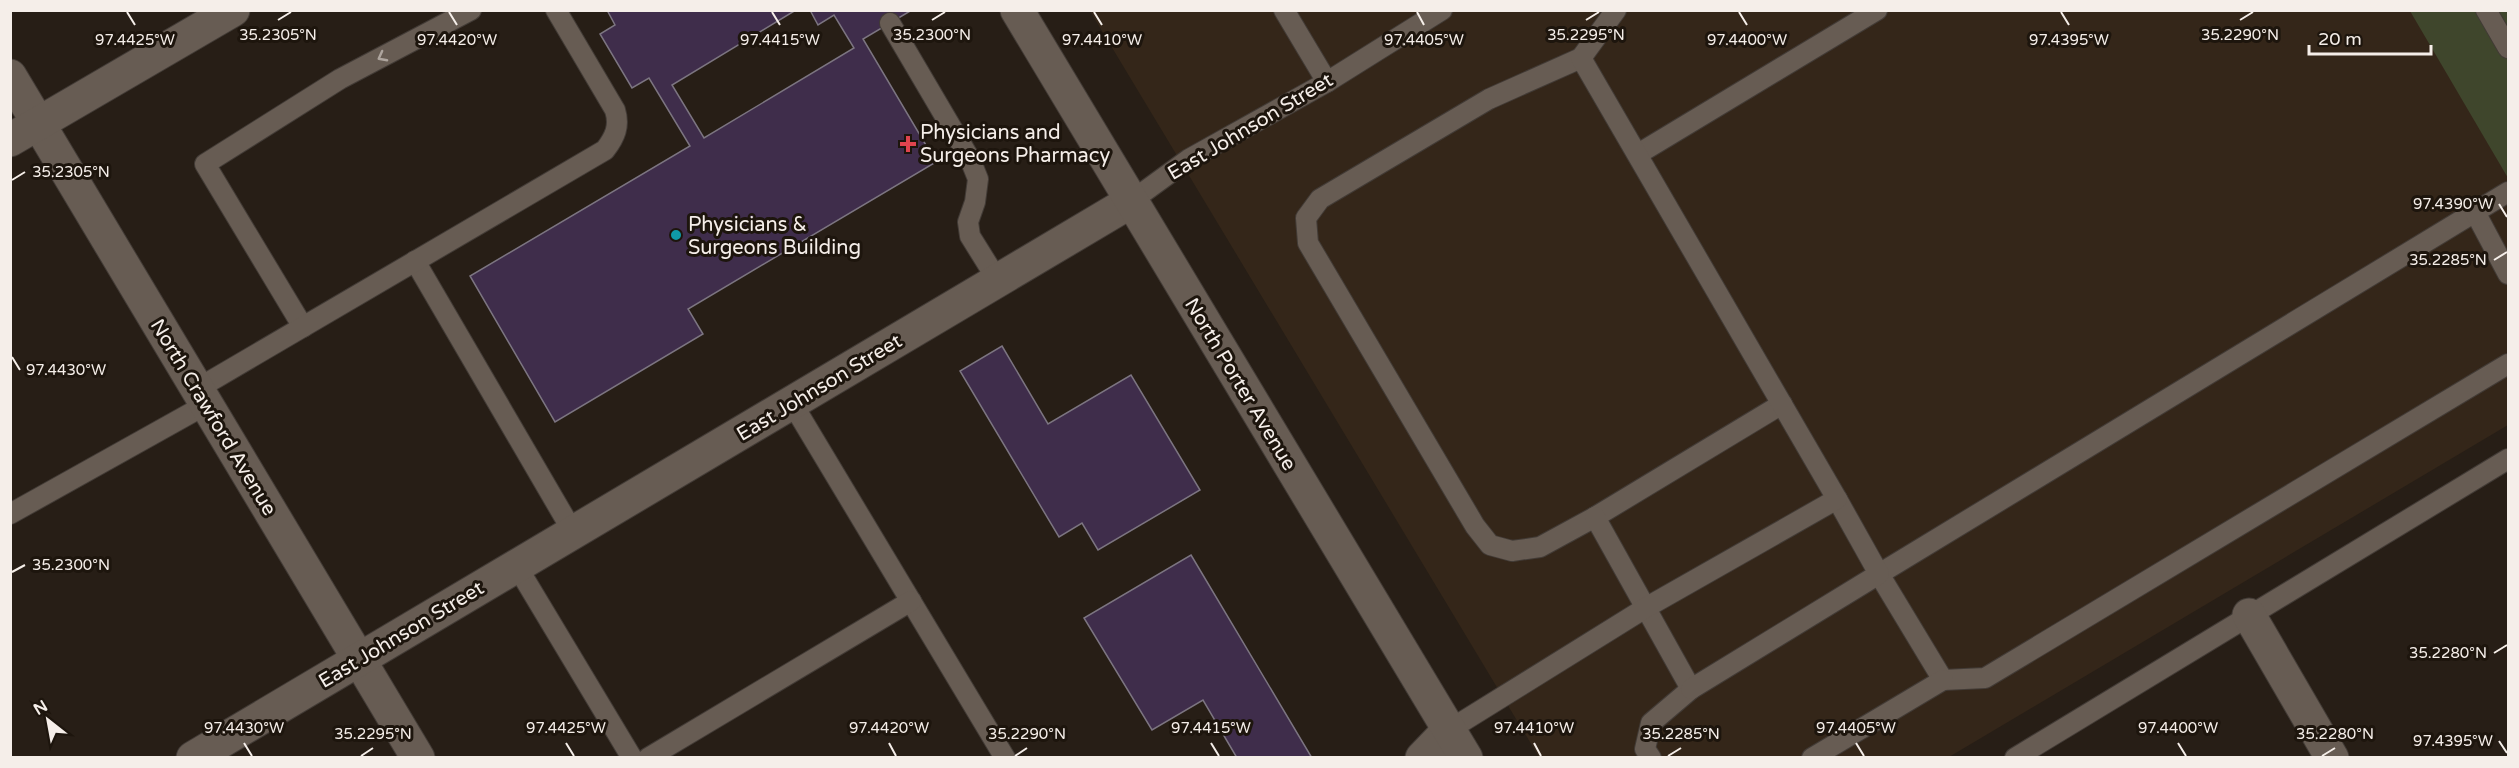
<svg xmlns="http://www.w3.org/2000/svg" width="2519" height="768" font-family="'Varela Round',sans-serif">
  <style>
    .built { fill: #342619 }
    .green { fill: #3f462c }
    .building { fill: #3f2d4b; stroke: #7c7581; stroke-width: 1.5 }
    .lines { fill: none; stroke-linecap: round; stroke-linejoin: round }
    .service-casing { stroke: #423b36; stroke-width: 22 }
    .minor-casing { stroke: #423b36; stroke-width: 35 }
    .tertiary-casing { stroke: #423b36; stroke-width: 35 }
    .secondary-casing { stroke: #423b36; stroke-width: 35 }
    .service { stroke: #675c53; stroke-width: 20 }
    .minor { stroke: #675c53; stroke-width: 33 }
    .tertiary { stroke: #675c53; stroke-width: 33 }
    .secondary { stroke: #675c53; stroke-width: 33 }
    .oneway { stroke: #aea59e }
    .ticks { fill: none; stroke: #f5eee9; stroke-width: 2 }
    .health-dot { fill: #e0444e; stroke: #1d150d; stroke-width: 2 }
    .culture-dot { fill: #0f9aa8; stroke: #1d150d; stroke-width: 2 }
    .labels { text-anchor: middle; stroke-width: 6; stroke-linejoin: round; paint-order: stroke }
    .street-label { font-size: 20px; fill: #f5eee9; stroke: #1d150d }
    .poi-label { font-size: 20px; fill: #f5eee9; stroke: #1d150d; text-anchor: start }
    .ticks-label { font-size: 15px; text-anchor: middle; fill: #f5eee9; stroke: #1d150d; stroke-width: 6; stroke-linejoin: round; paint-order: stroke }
  </style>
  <rect width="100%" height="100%" fill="#271e16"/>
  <polygon class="built" points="1090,11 2508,11 2508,425 1949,757 1539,757"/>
  <polygon class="green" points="2410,11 2508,11 2508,178"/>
  <g class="building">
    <polygon points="607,10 796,10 672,85 704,138 854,48 834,15 818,25 810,10 912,10 863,39 936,162 688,309 703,334 555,422 470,276 690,146 649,78 632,88 600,34 615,25"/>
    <polygon points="1002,346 1048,424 1131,375 1200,490 1098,550 1082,523 1059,537 960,371"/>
    <polygon points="1191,555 1312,758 1237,758 1203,700 1152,730 1084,618"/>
  </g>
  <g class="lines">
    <g class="service-casing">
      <g id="service">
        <polyline points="1284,10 1327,82"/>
        <polyline points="2486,10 2508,48"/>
        <polyline points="890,23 970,159 978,179 975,202 968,222 970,236 998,281"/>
        <polyline points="1581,58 1489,99 1320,199 1306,218 1308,243 1475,526 1490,545 1512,551 1540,547 1595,517 1782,404"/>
        <polyline points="1638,154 1877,10"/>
        <polyline points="2508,192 1879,574 1943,680 1985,678 2508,364"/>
        <polyline points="1130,202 1189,159 1327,82 1442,10"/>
        <polyline points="2475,212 2508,274"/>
        <polyline points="415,261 573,532"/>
        <polyline points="303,327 205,164 340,79 471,10"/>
        <path d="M197,389L605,150C615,137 620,126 615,110L556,10"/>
        <polyline points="792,403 1005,758"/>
        <polyline points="10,514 207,404"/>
        <polyline points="1595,517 1691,689 1651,723 1645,749 1651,758"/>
        <polyline points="516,565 632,758"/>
        <polyline points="1691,689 1879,574 1837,499"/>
        <polyline points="1449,730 1647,607 1837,499 1581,58 1616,10"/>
        <polyline points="648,758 911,601"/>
        <polyline points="1812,758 1943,680"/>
        <polyline points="2015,758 2508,459"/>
      </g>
    </g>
    <g class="minor-casing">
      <g id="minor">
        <polyline points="10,76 418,758"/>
        <polyline points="10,140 233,10"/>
        <polyline points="2249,615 2332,758"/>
        <polyline points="1422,758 1449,730"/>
      </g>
    </g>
    <g class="tertiary-casing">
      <polyline id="tertiary" points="193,758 1130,202"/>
    </g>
    <g class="secondary-casing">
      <polyline id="secondary" points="1017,10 1466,758"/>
    </g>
    <use href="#service" class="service"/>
    <use href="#minor" class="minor"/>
    <use href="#tertiary" class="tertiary"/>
    <use href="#secondary" class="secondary"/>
  </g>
  <defs><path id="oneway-chevron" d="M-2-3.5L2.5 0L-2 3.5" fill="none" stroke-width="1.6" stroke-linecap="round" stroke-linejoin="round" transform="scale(1.5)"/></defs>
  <use class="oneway" href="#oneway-chevron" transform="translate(382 57) rotate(152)"/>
  <path class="ticks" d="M127,12L135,25M449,12L457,25M772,12L780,25M1094,12L1102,25M1417,12L1424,25M1739,12L1747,25M2061,12L2069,25M278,20L291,12M932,20L945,12M1586,20L1599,12M2240,20L2253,12M12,180L25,172M2499,204L2507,217M2494,260L2507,252M12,357L20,370M12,572L25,565M2494,653L2507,645M2499,741L2507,753M244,743L252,756M566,743L574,756M889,743L896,756M1211,743L1219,756M1534,743L1541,756M1856,743L1864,756M2178,743L2186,756M361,756L373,748M1015,756L1027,748M1668,756L1681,748M2322,756L2335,748"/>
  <path class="health-dot" d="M905 135h6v6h6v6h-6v6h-6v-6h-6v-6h6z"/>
  <circle class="culture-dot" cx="676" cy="235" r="6"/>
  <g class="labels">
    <g class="street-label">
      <text transform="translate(1250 126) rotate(-31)" y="7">East Johnson Street</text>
      <text transform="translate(1241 384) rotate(59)" y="7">North Porter Avenue</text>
      <text transform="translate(819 387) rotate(-31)" y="7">East Johnson Street</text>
      <text transform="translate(214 417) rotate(59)" y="7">North Crawford Avenue</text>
      <text transform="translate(401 634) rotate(-31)" y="7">East Johnson Street</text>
    </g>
    <g class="poi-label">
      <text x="920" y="139">Physicians and<tspan x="920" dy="23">Surgeons Pharmacy</tspan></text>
      <text x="688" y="231">Physicians &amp;<tspan x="688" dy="23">Surgeons Building</tspan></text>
    </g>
  </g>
  <g class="ticks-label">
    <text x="278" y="40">35.2305°N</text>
    <text x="932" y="40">35.2300°N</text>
    <text x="1586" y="40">35.2295°N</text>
    <text x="2240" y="40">35.2290°N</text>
    <text x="1102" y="45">97.4410°W</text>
    <text x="135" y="45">97.4425°W</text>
    <text x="457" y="45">97.4420°W</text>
    <text x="780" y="45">97.4415°W</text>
    <text x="1424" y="45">97.4405°W</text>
    <text x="1747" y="45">97.4400°W</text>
    <text x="2069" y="45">97.4395°W</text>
    <text x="71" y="177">35.2305°N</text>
    <text x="2453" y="209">97.4390°W</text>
    <text x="2448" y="265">35.2285°N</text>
    <text x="66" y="375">97.4430°W</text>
    <text x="71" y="570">35.2300°N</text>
    <text x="2448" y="658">35.2280°N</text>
    <text x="244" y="733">97.4430°W</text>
    <text x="566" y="733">97.4425°W</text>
    <text x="889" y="733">97.4420°W</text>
    <text x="1211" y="733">97.4415°W</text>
    <text x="1534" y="733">97.4410°W</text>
    <text x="1856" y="733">97.4405°W</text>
    <text x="2178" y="733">97.4400°W</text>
    <text x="373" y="739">35.2295°N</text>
    <text x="1027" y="739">35.2290°N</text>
    <text x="1681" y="739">35.2285°N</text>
    <text x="2335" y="739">35.2280°N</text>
    <text x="2453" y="746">97.4395°W</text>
  </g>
  <rect width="2519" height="768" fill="none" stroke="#f5eee9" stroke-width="24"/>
  <g transform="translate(48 720) rotate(329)" stroke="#1d150d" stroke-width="4.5" paint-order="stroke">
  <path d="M0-4.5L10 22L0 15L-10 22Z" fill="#f5eee9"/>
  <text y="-9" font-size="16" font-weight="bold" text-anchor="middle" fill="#f5eee9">N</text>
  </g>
  <path d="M2309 45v9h122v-9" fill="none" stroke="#f5eee9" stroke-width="3"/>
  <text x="2318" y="45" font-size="18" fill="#f5eee9" stroke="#1d150d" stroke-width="4.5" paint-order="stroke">20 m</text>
</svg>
